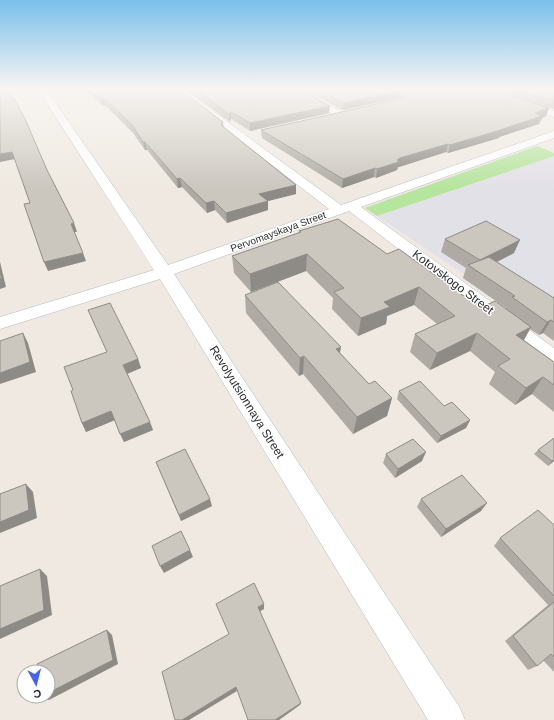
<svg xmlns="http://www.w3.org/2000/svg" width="554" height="720" font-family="Helvetica,sans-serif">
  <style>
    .industrial { fill: #e3e1e8 }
    .green { fill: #b6e59e }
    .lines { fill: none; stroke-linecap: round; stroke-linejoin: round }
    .minor-casing { stroke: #b4b7c1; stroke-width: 1 }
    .minor { fill: #fff; fill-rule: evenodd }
    .wall { fill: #afaba4 }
    .shaded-wall { fill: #8e8b86 }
    .building { fill: #cbc7bf; stroke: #8e8b86 }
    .labels { text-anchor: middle; stroke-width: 3; stroke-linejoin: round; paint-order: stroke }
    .far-street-label { font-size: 10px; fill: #2e2e2e; stroke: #fff }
    .street-label { font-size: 12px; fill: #2e2e2e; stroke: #fff }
  </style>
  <rect width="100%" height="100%" fill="#efe9e1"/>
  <polygon class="industrial" points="554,156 554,341 463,278 466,276 377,216"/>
  <polygon class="green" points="537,146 554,153 554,156 377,216 365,208"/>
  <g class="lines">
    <g class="minor-casing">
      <g id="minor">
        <polygon points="37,88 45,88 168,265 329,209 172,88 181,88 341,205 554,131 554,138 361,207 554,348 554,365 547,363 349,211 174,274 460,708 465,720 428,720 160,279 0,329 0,317 154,270"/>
        <path d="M288,88H298L347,115C342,120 325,124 317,122L316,120L317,118L333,114Z"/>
        <polygon points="474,88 486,88 554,111 554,117 475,90"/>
      </g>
    </g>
    <use href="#minor" class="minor"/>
  </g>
  <g class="wall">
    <polygon points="82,88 178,88 223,122 224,127 296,194 268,201 268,210 227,223 215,210 207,213 182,187 178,188 147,150 145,150 133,133 105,105 102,105"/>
    <polygon points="183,88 297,88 329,113 250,131 231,119 230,122"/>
    <polygon points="301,88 487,88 549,108 546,116 542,118 539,124 499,137 499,138 448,153 446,152 399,167 398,167 397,170 376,178 374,177 342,188 262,138 261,130 402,99 399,98 343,110"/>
    <polygon points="490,88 554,88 554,109"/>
    <polygon points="299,231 387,254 464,296 482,307 506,309 506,308 463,278 466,268 441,252 445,239 514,253 497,262 554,298 554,341 543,333 539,335 530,329 524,340 554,362 554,412 532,394 515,405 489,384 495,372 470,351 430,370 410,352 415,334 437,324 414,305 387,316 386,324 358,336 332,309 333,298 306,271 251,292 234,273 232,256 299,233"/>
    <polygon points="245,295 340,353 369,384 392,398 387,416 353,434 303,374 299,376 246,313"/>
    <polygon points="88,310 138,359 141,368 127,373 153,430 124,442 115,420 86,432 82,423 73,390 107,352"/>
    <polygon points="399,391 470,420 466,428 437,443 397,399"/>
    <polygon points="554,438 554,461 548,466 534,454 538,450"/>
    <polygon points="386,454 422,461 395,478 383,463"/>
    <polygon points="156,462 212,506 181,521"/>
    <polygon points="421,499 481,511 441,537 417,507"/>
    <polygon points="554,525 554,672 543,660 537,666 528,670 505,641 548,605 494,546 500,538"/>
  </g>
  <g class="shaded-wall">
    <polygon points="400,90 399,98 343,110 344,103"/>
    <polygon points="103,97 105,105 102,105 100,98"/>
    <polygon points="330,106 329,113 250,131 250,123"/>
    <polygon points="549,108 546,116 542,118 539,124 499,137 499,138 448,153 450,145"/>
    <polygon points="231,112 231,119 230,122 229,114"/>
    <polygon points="143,142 145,142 147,150 145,150"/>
    <polygon points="448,144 446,152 399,167 398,167 397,170 376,178 377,169 400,158"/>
    <polygon points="12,152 15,159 0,162 0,154"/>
    <polygon points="375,168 374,177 342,188 343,179"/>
    <polygon points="180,178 182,187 178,188 177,179"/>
    <polygon points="296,185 296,194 268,201 268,210 227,223 226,213 259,194"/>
    <polygon points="214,201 215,210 207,213 206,203"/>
    <polygon points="74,223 77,232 74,232 71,224"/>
    <polygon points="520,240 514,253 477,272 475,270 480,260"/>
    <polygon points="83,253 86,261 48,271 44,262"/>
    <polygon points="307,254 306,271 251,292 250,274"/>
    <polygon points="0,262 6,287 0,289"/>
    <polygon points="419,287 414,305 387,316 386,324 358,336 361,318 384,302"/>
    <polygon points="551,320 543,333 539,335 547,322"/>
    <polygon points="531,327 521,345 516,335"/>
    <polygon points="23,333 28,343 36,372 0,384 0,373"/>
    <polygon points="477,333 470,351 430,370 437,353"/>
    <polygon points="341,347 338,365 336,349"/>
    <polygon points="304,356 303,374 299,376 300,358"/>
    <polygon points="138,359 141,368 127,374 123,365"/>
    <polygon points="543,377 532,394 515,405 526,388"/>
    <polygon points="392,398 387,416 353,434 357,417"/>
    <polygon points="111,411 115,420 86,432 82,423"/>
    <polygon points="470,420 466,428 437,443 441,436"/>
    <polygon points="150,422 153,430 124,442 120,434"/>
    <polygon points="426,452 422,461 395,478 398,469"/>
    <polygon points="554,460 554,461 548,466 552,461"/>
    <polygon points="26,484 33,492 37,518 0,533 0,522"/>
    <polygon points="210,499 212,506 181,521 179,515"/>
    <polygon points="487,503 481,511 441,537 446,529"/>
    <polygon points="190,550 193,557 164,573 160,566"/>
    <polygon points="40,569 47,576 52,615 0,639 0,629"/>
    <polygon points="264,604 264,609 259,612 258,607"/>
    <polygon points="107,630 112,635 118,664 49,700 40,697 43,696 48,696 48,693"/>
    <polygon points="236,687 237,691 189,720 182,720"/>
    <polygon points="301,703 300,705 279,720 275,720"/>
  </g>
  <g class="building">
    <polygon points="0,88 7,88 13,100 15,100 26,121 47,170 74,223 71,224 83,253 44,262 24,204 30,203 12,152 0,154"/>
    <polygon points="88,88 178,88 223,122 221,125 296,185 259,194 268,201 226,213 214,201 206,203 180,178 177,179 145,142 143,142 132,125 103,97 100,98"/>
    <polygon points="192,88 297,88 330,106 250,123 231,112 229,114"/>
    <polygon points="315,88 487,88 549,108 535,113 542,116 500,130 501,130 450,145 448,144 400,158 397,160 399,162 377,169 375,168 343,179 261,130 404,98 407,95 404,92 400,90 344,103"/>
    <polygon points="514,88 554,88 554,101"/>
    <polygon points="338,219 387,254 399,249 464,296 466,295 482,307 495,301 531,327 516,335 554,362 554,385 543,377 526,388 498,366 510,359 477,333 437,353 415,334 455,316 419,287 384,302 390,307 361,318 334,292 344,288 307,254 250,274 232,256 301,232 299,231"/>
    <polygon points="486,221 520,240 480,260 445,239"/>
    <polygon points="489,257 554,298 554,322 551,320 547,322 512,297 515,296 468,265"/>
    <polygon points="0,272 2,278 0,279"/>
    <polygon points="278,282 341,347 336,349 369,384 375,381 392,398 357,417 304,356 300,358 245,295"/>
    <polygon points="110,303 138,359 123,365 150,422 120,434 111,411 82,423 71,391 73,390 64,367 107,352 88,310"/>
    <polygon points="23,333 30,362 0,373 0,341"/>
    <polygon points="420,381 444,406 452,402 470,420 441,436 399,391"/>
    <polygon points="554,438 554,460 552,461 538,450"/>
    <polygon points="413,439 426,452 398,469 386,454"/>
    <polygon points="185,449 210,499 179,515 156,462"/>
    <polygon points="462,475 487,503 446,529 421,499"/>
    <polygon points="26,484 29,510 0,522 0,494"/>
    <polygon points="538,510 554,525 554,596 500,538"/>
    <polygon points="181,531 190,550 160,566 152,546"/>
    <polygon points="40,569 44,610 0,629 0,586"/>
    <polygon points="254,583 264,604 258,607 301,703 275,720 248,720 236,687 182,720 175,720 162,672 229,634 216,604"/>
    <polygon points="554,602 554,657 551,654 537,666 513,636"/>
    <polygon points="107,630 113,660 48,693 48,672 38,672 37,664"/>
  </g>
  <linearGradient id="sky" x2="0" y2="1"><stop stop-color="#7abfeb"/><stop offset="0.47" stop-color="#f8f5f2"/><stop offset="1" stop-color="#f8f5f2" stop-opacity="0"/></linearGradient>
  <rect width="554" height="189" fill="url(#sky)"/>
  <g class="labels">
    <g class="far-street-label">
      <text transform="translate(278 231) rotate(-20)" y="4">Pervomayskaya Street</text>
    </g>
    <g class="street-label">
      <text transform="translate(453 282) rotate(37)" y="4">Kotovskogo Street</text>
      <text transform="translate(247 402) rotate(58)" y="4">Revolyutsionnaya Street</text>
    </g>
  </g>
  <g transform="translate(36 684) rotate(173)"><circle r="19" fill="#ffffff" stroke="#ababab"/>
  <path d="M0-3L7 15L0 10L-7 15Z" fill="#4264fb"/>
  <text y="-6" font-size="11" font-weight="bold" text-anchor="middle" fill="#2e2e2e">С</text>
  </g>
</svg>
